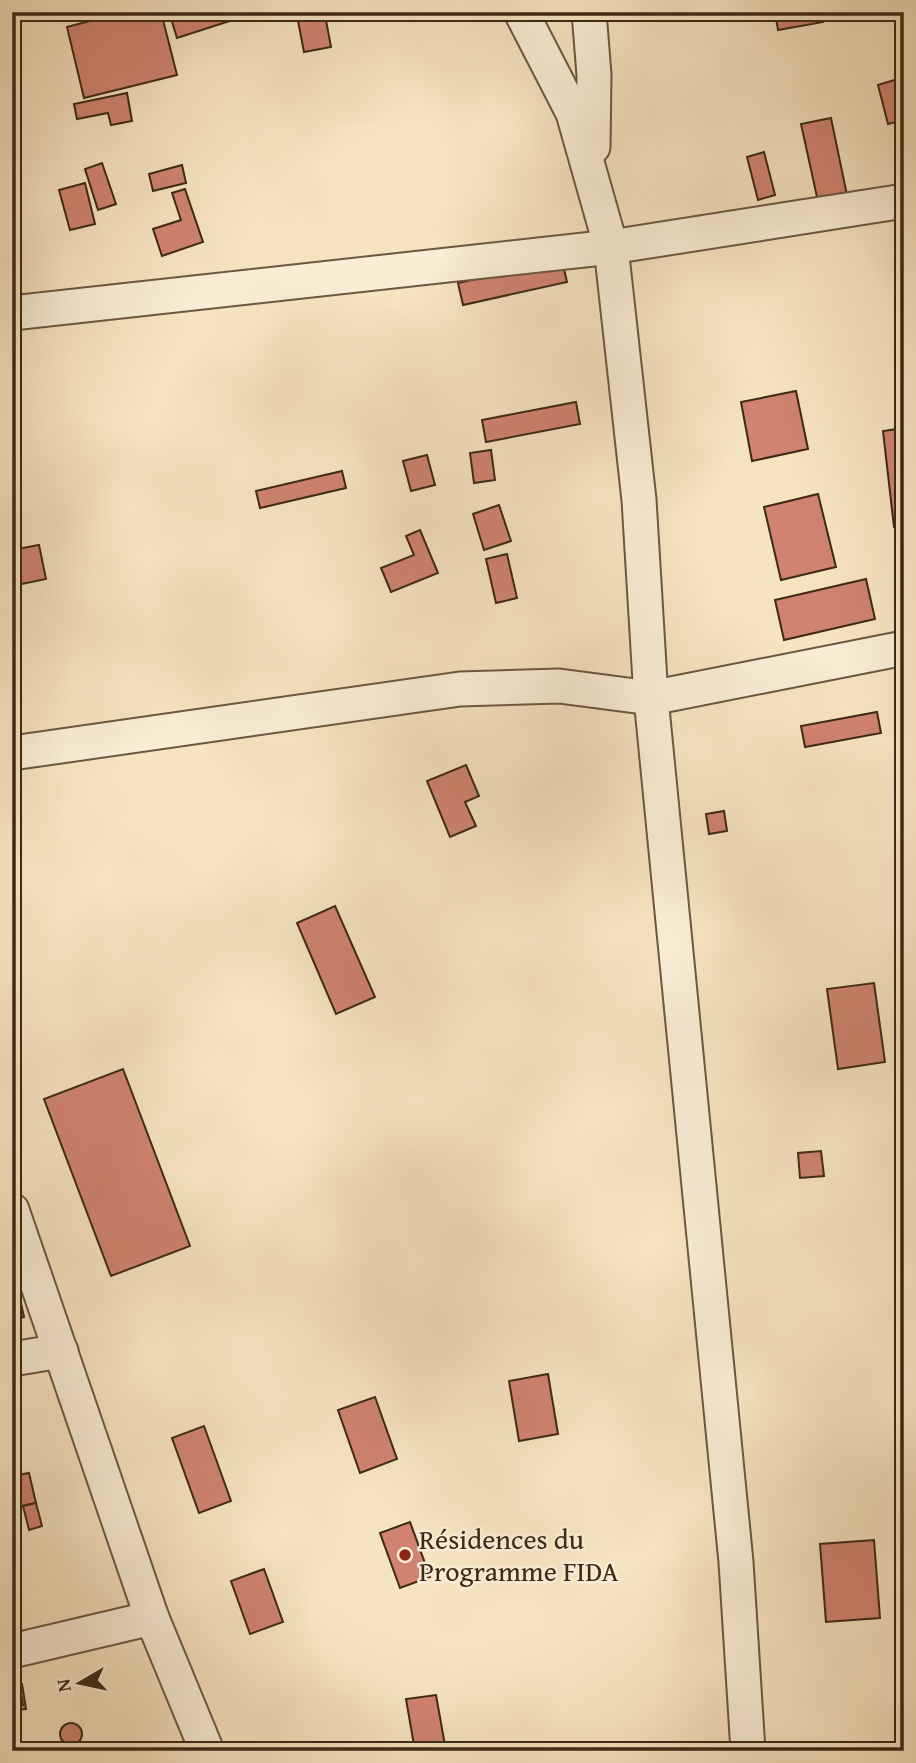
<svg xmlns="http://www.w3.org/2000/svg" width="916" height="1763" font-family="'Gentium Book Plus',serif">
  <style>
    .building { fill: #cf8370; stroke: #3d2915; stroke-width: 2 }
    .lines { fill: none; stroke-linecap: round; stroke-linejoin: round }
    .minor-casing { stroke: #6b5840; stroke-width: 37 }
    .minor { stroke: #f9edd6; stroke-width: 33 }
    .poi-dot { fill: #8f2418; stroke: #f9edd6; stroke-width: 2.5 }
    .labels { text-anchor: middle; stroke-width: 5; stroke-linejoin: round; paint-order: stroke }
    .poi-label { font-size: 28px; fill: #3d2915; stroke: #f9edd6; text-anchor: start }
  </style>
  <rect width="100%" height="100%" fill="#f6e3c0"/>
  <filter id="stains"><feTurbulence type="fractalNoise" baseFrequency=".00286" numOctaves="4"/><feColorMatrix values="0 0 0 0 .2 0 0 0 0 .09 0 0 0 0 .02 0 0 0 .5 -.17"/></filter>
  <radialGradient id="worn" r=".72"><stop offset=".6" stop-color="#630" stop-opacity="0"/><stop offset="1" stop-color="#630" stop-opacity=".3"/></radialGradient>
  <g class="building">
    <polygon points="124,12 161,12 177,75 84,98 67,27"/>
    <polygon points="169,12 244,12 245,16 177,38"/>
    <polygon points="775,12 821,12 823,22 778,30"/>
    <polygon points="325,15 331,47 304,52 298,21"/>
    <polygon points="904,77 904,120 888,124 878,85"/>
    <polygon points="127,93 132,121 111,125 108,113 77,119 74,104"/>
    <polygon points="831,118 848,200 819,206 801,124"/>
    <polygon points="764,152 775,195 758,200 747,157"/>
    <polygon points="102,163 116,204 98,210 85,169"/>
    <polygon points="182,165 186,183 153,191 149,174"/>
    <polygon points="85,183 95,224 70,230 59,190"/>
    <polygon points="185,189 203,242 162,256 153,229 181,220 172,193"/>
    <polygon points="562,260 567,282 463,305 458,283"/>
    <polygon points="796,391 808,449 752,461 741,402"/>
    <polygon points="576,402 580,424 486,442 482,420"/>
    <polygon points="904,428 904,526 894,527 883,431"/>
    <polygon points="491,450 495,480 474,483 470,453"/>
    <polygon points="427,455 435,485 411,491 403,461"/>
    <polygon points="342,471 346,488 260,508 256,491"/>
    <polygon points="818,494 836,567 781,580 764,507"/>
    <polygon points="499,505 511,541 484,550 473,514"/>
    <polygon points="420,530 438,573 391,592 381,568 414,555 406,536"/>
    <polygon points="39,545 46,579 12,586 12,550"/>
    <polygon points="507,554 517,598 496,603 486,559"/>
    <polygon points="866,579 875,619 784,640 775,600"/>
    <polygon points="877,712 881,733 805,747 801,726"/>
    <polygon points="466,765 479,796 465,802 476,826 450,837 427,781"/>
    <polygon points="724,811 727,831 709,834 706,814"/>
    <polygon points="335,906 375,997 336,1014 297,923"/>
    <polygon points="874,983 885,1062 838,1069 827,989"/>
    <polygon points="123,1069 190,1246 111,1276 44,1099"/>
    <polygon points="821,1151 824,1176 800,1178 798,1153"/>
    <polygon points="20,1299 24,1317 12,1320 12,1301"/>
    <polygon points="548,1374 558,1434 519,1441 509,1381"/>
    <polygon points="375,1397 397,1459 360,1473 338,1410"/>
    <polygon points="204,1426 231,1501 199,1513 172,1438"/>
    <polygon points="29,1473 36,1503 12,1508 12,1476"/>
    <polygon points="36,1503 42,1526 29,1530 23,1506"/>
    <polygon points="410,1522 430,1577 400,1588 380,1533"/>
    <polygon points="874,1540 880,1618 826,1622 820,1544"/>
    <polygon points="264,1569 283,1622 250,1634 231,1581"/>
    <polygon points="22,1684 26,1709 12,1711 12,1685"/>
    <polygon points="19,1685 23,1705 12,1706 12,1686"/>
    <polygon points="436,1695 446,1751 415,1751 406,1699"/>
    <circle cx="71" cy="1734" r="11"/>
  </g>
  <g class="lines">
    <g class="minor-casing">
      <g id="minor">
        <polyline points="521,12 573,113 611,247 639,500 651,698 736,1562 748,1751"/>
        <polyline points="589,12 594,75 593,147"/>
        <polyline points="12,313 611,247 904,201"/>
        <polyline points="12,753 460,689 559,686 651,698 904,648"/>
        <polyline points="12,1210 152,1618 207,1751"/>
        <polyline points="12,1359 61,1351"/>
        <polyline points="12,1651 152,1618"/>
      </g>
    </g>
    <use href="#minor" class="minor"/>
  </g>
  <circle class="poi-dot" cx="405" cy="1555" r="7"/>
  <g class="labels">
    <g class="poi-label">
      <text x="419" y="1549">Résidences du<tspan x="419" dy="32">Programme FIDA</tspan></text>
    </g>
  </g>
  <rect width="916" height="1763" fill="none" stroke="#f6e3c0" stroke-width="42"/>
  <rect x="14" y="14" width="888" height="1735" fill="none" stroke="#3d2915" stroke-width="3.5"/>
  <rect x="21" y="21" width="874" height="1721" fill="none" stroke="#3d2915" stroke-width="2"/>
  <g transform="translate(80 1683) rotate(261)" stroke="#f9edd6" stroke-width="5" paint-order="stroke">
  <path d="M0-5L12 26L0 18L-12 26Z" fill="#3d2915"/>
  <text y="-10" font-size="19" font-weight="bold" text-anchor="middle" fill="#3d2915">N</text>
  </g>
  <rect width="100%" height="100%" filter="url(#stains)"/>
  <rect width="100%" height="100%" fill="url(#worn)"/>
</svg>
